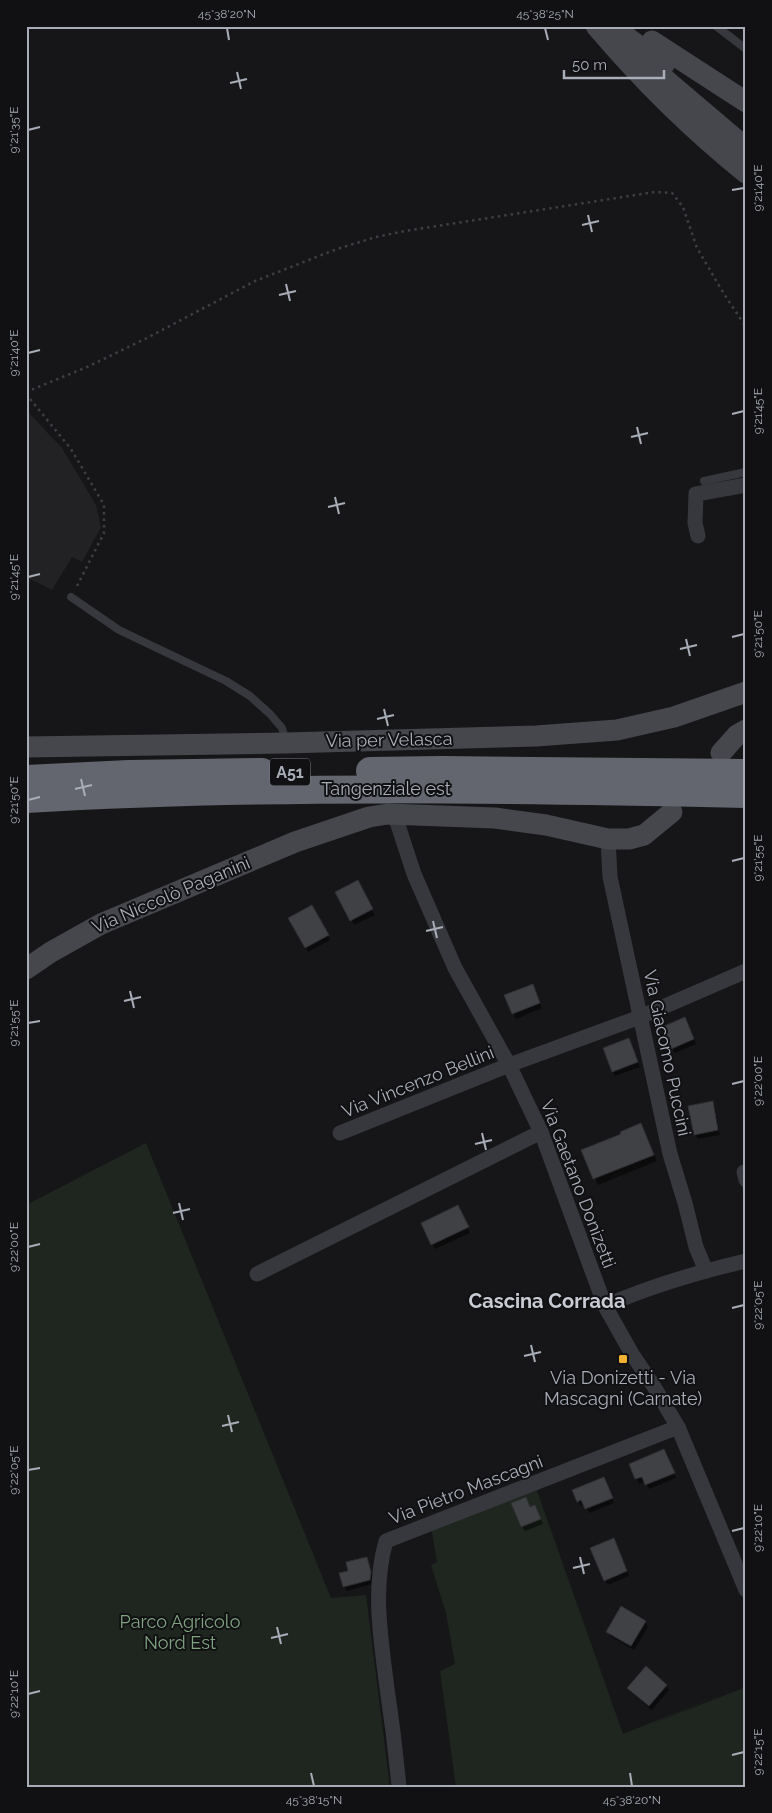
<svg xmlns="http://www.w3.org/2000/svg" width="772" height="1813" font-family="Raleway,sans-serif">
  <style>
    .built { fill: #222225 }
    .green { fill: #1e261f }
    .shadow { fill: #0007 }
    .building { fill: #404145; stroke: #303034 }
    .lines { fill: none; stroke-linecap: round; stroke-linejoin: round }
    .path { stroke: #3d3f44; stroke-width: 2.5; stroke-dasharray: 2.5 4; stroke-linecap: butt }
    .lane { stroke: #37383d; stroke-width: 8 }
    .street { stroke: #37383d; stroke-width: 15 }
    .secondary { stroke: #45474d; stroke-width: 21 }
    .highway { stroke: #63666e; stroke-width: 28 }
    .ticks { fill: none; stroke: #a8adb8; stroke-width: 2 }
    .poi-dot { fill: #f2b134; stroke: #111113; stroke-width: 2 }
    .labels { text-anchor: middle; stroke-width: 4; stroke-linejoin: round; paint-order: stroke }
    .shield { fill: #111113; stroke: #7b7e86; stroke-width: 1 }
    .shield-label { font-size: 16px; font-weight: bold; fill: #a8adb8 }
    .street-label { font-size: 18px; fill: #a8adb8; stroke: #111113 }
    .poi-label { font-size: 18px; fill: #a8adb8; stroke: #111113 }
    .park-label { font-size: 18px; fill: #7fa381; stroke: #111113 }
    .quarter-label { font-size: 20px; font-weight: bold; fill: #c9ccd4; stroke: #111113 }
    .neatline { fill: none; stroke: #a8adb8; stroke-width: 2 }
    .ticks-label { font-size: 12px; text-anchor: middle; fill: #a8adb8 }
  </style>
  <rect width="100%" height="100%" fill="#161618"/>
  <polygon class="built" points="26,410 62,448 96,505 101,527 82,562 72,557 52,590 26,577"/>
  <g class="green">
    <polygon points="146,1143 331,1598 366,1595 390,1787 26,1787 26,1205"/>
    <polygon points="535,1485 623,1734 725,1693 651,1724 746,1687 746,1787 456,1787 440,1671 455,1664 446,1613 431,1565 437,1562 431,1526"/>
  </g>
  <g class="shadow">
    <polygon points="357,882 375,915 354,925 337,892"/>
    <polygon points="312,906 330,940 308,952 290,919"/>
    <polygon points="535,990 542,1008 516,1019 506,996"/>
    <polygon points="687,1023 696,1044 675,1053 672,1048"/>
    <polygon points="631,1045 640,1067 615,1076 613,1072"/>
    <polygon points="712,1103 715,1107 720,1135 698,1139 695,1134"/>
    <polygon points="644,1131 657,1161 598,1185 583,1151"/>
    <polygon points="461,1212 470,1233 435,1249 422,1224"/>
    <polygon points="667,1455 676,1478 649,1489 645,1481 639,1484 631,1465"/>
    <polygon points="606,1483 614,1503 589,1513 585,1504 581,1506 578,1501"/>
    <polygon points="526,1499 530,1508 537,1511 543,1524 525,1531 522,1527"/>
    <polygon points="616,1545 629,1576 608,1585 605,1580"/>
    <polygon points="366,1558 373,1578 372,1584 347,1591 344,1586 349,1572"/>
    <polygon points="645,1622 648,1627 634,1650 610,1636 607,1632"/>
    <polygon points="666,1686 669,1690 652,1710 632,1693 629,1688"/>
  </g>
  <g class="building">
    <polygon points="358,880 373,909 350,921 335,892"/>
    <polygon points="312,905 329,935 305,948 288,918"/>
    <polygon points="533,984 540,1003 512,1014 504,995"/>
    <polygon points="685,1017 694,1039 671,1049 662,1027"/>
    <polygon points="629,1038 638,1062 612,1072 603,1048"/>
    <polygon points="713,1101 718,1130 694,1135 688,1106"/>
    <polygon points="641,1123 654,1155 593,1179 581,1150 621,1134 620,1132"/>
    <polygon points="458,1205 469,1227 431,1245 421,1223"/>
    <polygon points="664,1449 675,1473 645,1485 642,1477 635,1479 629,1464"/>
    <polygon points="604,1477 613,1498 585,1509 581,1500 577,1502 572,1490"/>
    <polygon points="526,1497 530,1507 535,1505 541,1519 521,1527 511,1503"/>
    <polygon points="614,1538 627,1571 604,1581 590,1548"/>
    <polygon points="367,1557 371,1572 370,1580 343,1587 339,1573 348,1571 346,1562"/>
    <polygon points="621,1606 646,1621 631,1646 606,1632"/>
    <polygon points="646,1666 667,1685 649,1706 627,1688"/>
  </g>
  <g class="lines">
    <g class="path">
      <polyline points="26,392 87,367 145,339 255,281 337,249 376,237 405,231 655,192 672,193 683,207 697,248 724,294 746,327"/>
      <polyline points="26,394 71,449 104,505 104,533 76,588"/>
    </g>
    <g class="lane">
      <polyline points="716,26 746,49"/>
      <polyline points="704,481 746,472"/>
      <polyline points="71,597 119,630 226,681 250,696 270,714 282,728 286,742"/>
    </g>
    <g class="street">
      <polyline points="698,536 695,523 696,494 746,485"/>
      <polyline points="397,822 414,874 455,968 509,1065 541,1132 605,1306 632,1354 653,1385 678,1427 746,1590"/>
      <polyline points="608,839 610,877 670,1154 685,1203 696,1247 706,1271"/>
      <polyline points="340,1133 509,1065 640,1017 746,971"/>
      <polyline points="744,1172 746,1180"/>
      <polyline points="257,1274 541,1132"/>
      <path d="M605,1306C651,1286 698,1272 746,1261"/>
      <path d="M399,1787C396,1754 392,1721 387,1688C381,1640 372,1589 386,1541L678,1427"/>
    </g>
    <g class="secondary">
      <path d="M596,26C641,79 691,129 746,173"/>
      <polyline points="612,26 664,65"/>
      <polyline points="652,41 746,102"/>
      <polyline points="646,63 746,148"/>
      <polyline points="26,747 286,743 536,736 617,730 674,717 746,692"/>
      <polyline points="721,753 737,735 746,730"/>
      <polyline points="26,969 51,952 101,924 295,842 369,817 388,814 495,818 546,825 608,839 629,839 644,835 672,812"/>
    </g>
    <g class="highway">
      <polyline points="370,771 442,770 746,773"/>
      <polyline points="26,779 129,774 262,772"/>
      <path d="M26,799C266,785 506,789 746,794"/>
    </g>
  </g>
  <path class="ticks" d="M227,28L229,40M545,28L548,40M237,72L241,89M230,83L247,79M28,130L40,127M732,190L744,188M588,215L592,232M582,225L599,221M286,284L290,301M279,295L296,291M28,353L40,350M732,414L744,411M637,427L641,444M631,437L648,433M335,497L339,514M328,507L345,503M28,577L40,574M732,637L744,634M686,639L690,656M680,649L697,645M384,709L388,726M377,719L394,715M81,779L85,796M75,789L92,785M28,800L40,797M732,861L744,858M433,921L437,938M426,931L443,927M130,991L134,1008M124,1001L141,997M28,1023L40,1021M732,1084L744,1081M482,1133L486,1150M475,1144L492,1140M179,1203L183,1220M173,1213L190,1209M28,1247L40,1244M732,1308L744,1305M531,1345L535,1362M524,1356L541,1352M228,1415L232,1432M222,1426L239,1422M28,1470L40,1468M732,1531L744,1528M580,1557L584,1574M573,1568L590,1564M277,1627L281,1644M271,1638L288,1634M28,1694L40,1691M732,1755L744,1752M311,1773L314,1786M630,1773L632,1786"/>
  <rect class="poi-dot" x="618" y="1354" width="10" height="10" rx="2.5"/>
  <g class="labels">
    <rect class="shield" x="270" y="758.5" width="40" height="27" rx="4"/>
    <g class="shield-label">
      <text x="290" y="778">A51</text>
    </g>
    <g class="street-label">
      <text transform="translate(389 740) rotate(-1)" y="6">Via per Velasca</text>
      <text x="386" y="795">Tangenziale est</text>
      <text transform="translate(171 895) rotate(-23)" y="6">Via Niccolò Paganini</text>
      <text transform="translate(667 1053) rotate(78)" y="6">Via Giacomo Puccini</text>
      <text transform="translate(418 1082) rotate(-22)" y="6">Via Vincenzo Bellini</text>
      <text transform="translate(578 1184) rotate(69)" y="6">Via Gaetano Donizetti</text>
      <text transform="translate(466 1490) rotate(-21)" y="6">Via Pietro Mascagni</text>
    </g>
    <g class="poi-label">
      <text x="623" y="1384">Via Donizetti - Via<tspan x="623" dy="21">Mascagni (Carnate)</tspan></text>
    </g>
    <g class="park-label">
      <text x="180" y="1628">Parco Agricolo<tspan x="180" dy="21">Nord Est</tspan></text>
    </g>
    <g class="quarter-label">
      <text x="547" y="1308">Cascina Corrada</text>
    </g>
  </g>
  <rect width="772" height="1813" fill="none" stroke="#111113" stroke-width="55"/>
  <path d="M564 70v8h100v-8" fill="none" stroke="#a8adb8" stroke-width="2.5"/>
  <text x="572" y="70" font-size="15" fill="#a8adb8" stroke="#111113" stroke-width="4" paint-order="stroke">50 m</text>
  <rect x="28" y="28" width="716" height="1758" class="neatline"/>
  <g class="ticks-label">
    <text x="227" y="18">45°38'20"N</text>
    <text x="545" y="18">45°38'25"N</text>
    <text transform="translate(14 130) rotate(-90)" y="4">9°21'35"E</text>
    <text transform="translate(758 188) rotate(-90)" y="4">9°21'40"E</text>
    <text transform="translate(14 353) rotate(-90)" y="4">9°21'40"E</text>
    <text transform="translate(758 411) rotate(-90)" y="4">9°21'45"E</text>
    <text transform="translate(14 577) rotate(-90)" y="4">9°21'45"E</text>
    <text transform="translate(758 634) rotate(-90)" y="4">9°21'50"E</text>
    <text transform="translate(14 800) rotate(-90)" y="4">9°21'50"E</text>
    <text transform="translate(758 858) rotate(-90)" y="4">9°21'55"E</text>
    <text transform="translate(14 1023) rotate(-90)" y="4">9°21'55"E</text>
    <text transform="translate(758 1081) rotate(-90)" y="4">9°22'00"E</text>
    <text transform="translate(14 1247) rotate(-90)" y="4">9°22'00"E</text>
    <text transform="translate(758 1305) rotate(-90)" y="4">9°22'05"E</text>
    <text transform="translate(14 1470) rotate(-90)" y="4">9°22'05"E</text>
    <text transform="translate(758 1528) rotate(-90)" y="4">9°22'10"E</text>
    <text transform="translate(14 1694) rotate(-90)" y="4">9°22'10"E</text>
    <text transform="translate(758 1752) rotate(-90)" y="4">9°22'15"E</text>
    <text x="314" y="1804">45°38'15"N</text>
    <text x="632" y="1804">45°38'20"N</text>
  </g>
</svg>
